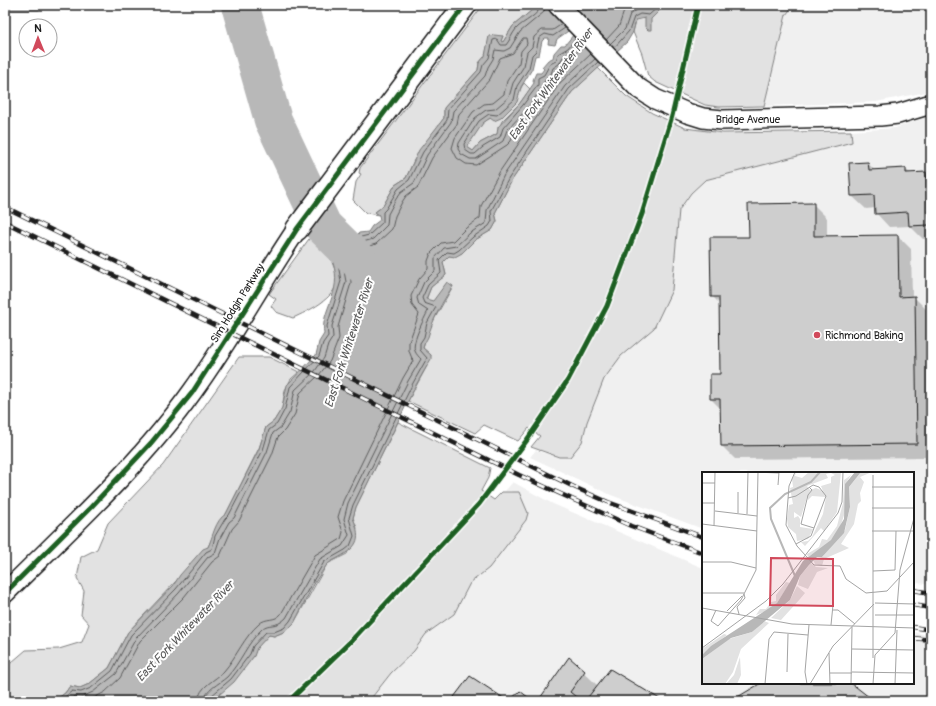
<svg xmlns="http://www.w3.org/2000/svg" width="936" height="706" font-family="Pangolin,sans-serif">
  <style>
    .built { fill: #f0f0f0 }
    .green { fill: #e2e2e2; stroke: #7f7f7f }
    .water { fill: #b8b8b8; stroke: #7a7a7a; fill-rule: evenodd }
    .shadow { fill: #0003 }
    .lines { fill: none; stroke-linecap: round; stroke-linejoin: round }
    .shore { stroke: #5a5a5a; stroke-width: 1 }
    .river { stroke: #b8b8b8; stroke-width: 38 }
    .building { fill: #cecece; stroke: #1c1c1c }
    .street-casing { stroke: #1c1c1c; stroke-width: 22 }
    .secondary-casing { stroke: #1c1c1c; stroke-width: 25 }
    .street { stroke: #fff; stroke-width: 19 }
    .secondary { stroke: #fff; stroke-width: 22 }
    .rail-casing { stroke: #1c1c1c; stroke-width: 4.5 }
    .rail { stroke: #fff; stroke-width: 3; stroke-dasharray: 9; stroke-linecap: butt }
    .cycleway-casing { stroke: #fff; stroke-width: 8 }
    .cycleway { stroke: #1b5e20; stroke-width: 5 }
    .poi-dot { fill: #d1495b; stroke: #fff; stroke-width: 1.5 }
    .labels { text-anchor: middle; stroke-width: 4; stroke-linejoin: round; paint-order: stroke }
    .street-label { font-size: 11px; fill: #1c1c1c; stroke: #fff }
    .poi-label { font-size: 11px; fill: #1c1c1c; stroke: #fff; text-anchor: start }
    .water-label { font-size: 12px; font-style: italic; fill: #5a5a5a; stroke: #fff }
    .inset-river { fill: none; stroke: #b8b8b8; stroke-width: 2 }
    .inset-road { fill: none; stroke: #a4a4a4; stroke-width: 1 }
    .view { fill: #d1495b; fill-opacity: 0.15; stroke: #d1495b; stroke-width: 2 }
    .inset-edge { fill: none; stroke: #1c1c1c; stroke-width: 2 }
  </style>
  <rect width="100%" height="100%" fill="#fff"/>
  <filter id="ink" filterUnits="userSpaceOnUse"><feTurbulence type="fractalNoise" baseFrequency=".025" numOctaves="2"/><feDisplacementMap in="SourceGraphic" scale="8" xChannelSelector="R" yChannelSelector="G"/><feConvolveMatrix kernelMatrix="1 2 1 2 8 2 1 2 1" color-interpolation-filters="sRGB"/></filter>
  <g filter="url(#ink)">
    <g class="built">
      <polygon points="798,5 931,5 931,91 876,102 764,106 786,15 792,7"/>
      <polygon points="927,117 931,117 931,585 913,582 913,473 703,473 703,529 611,495 530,457 536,450 544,453 582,442 587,422 604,379 621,356 654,328 672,290 679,210 691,193 705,180 851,142 851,131 895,128"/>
      <polygon points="513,482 553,504 703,568 703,683 913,683 913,632 931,636 931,701 369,701 391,673 414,651 426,634 454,614 470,583 489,568 512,491 505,491"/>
    </g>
    <g class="green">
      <polygon points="483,5 537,6 513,26 503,42 501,41 503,36 489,40 485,56 479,63 478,70 444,108 444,118 414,160 406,178 395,185 383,206 375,212 379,215 366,213 353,200 356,182 361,174 359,173 360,168"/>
      <polygon points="670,5 798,5 792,7 786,15 764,106 719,107 705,105 655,82 648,76 642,54 633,32 636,20 641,18 651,19 661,9"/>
      <polygon points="598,68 626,96 652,113 685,128 723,133 851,131 852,142 705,180 691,193 679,210 672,290 654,328 621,356 604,379 587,422 582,442 570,457 559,457 531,447 540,436 529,428 518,441 484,425 475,433 408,401 427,366 431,355 423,348 431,325 453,286 444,288 433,302 426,300 431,287 446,275 443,262 449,256 462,253 475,240 492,230 497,221 495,213 512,180 572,92"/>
      <path d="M524,83L530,89L520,103L502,121L497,134L480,143L473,151L467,147C473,139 476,128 484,122C493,115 504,116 511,108C518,100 518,91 524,83Z"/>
      <path d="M314,232C323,240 327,249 331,260C334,267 337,274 337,281C335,299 308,311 293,318L276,312L271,306L276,299L269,294Z"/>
      <polygon points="239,357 269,357 299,372 291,379 285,390 282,408 274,421 266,427 259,448 226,514 219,522 208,547 128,632 109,668 89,684 80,688 70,686 65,693 54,701 5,701 5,668 26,650 59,649 82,642 89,624 81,615 84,591 77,578 81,557 97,549 108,523 163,465"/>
      <polygon points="398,422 490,468 488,478 481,491 494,500 502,492 519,492 528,513 526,520 489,568 470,583 454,614 426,634 414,651 391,673 369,701 212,701 254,656 256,648 269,635 274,636 286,631 294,623 327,564 347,554 357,528 353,518 356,507"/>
    </g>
    <path class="water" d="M538,5H670L661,9L651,19V30H648L645,27V18L636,20L633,32L627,42L572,92L512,180L495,213L497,221L492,230L475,240L462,253L455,257L449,256L443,262L446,275L431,287L426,299L433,301L447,282L453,286C442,302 433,319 428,337C426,341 424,343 423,348L431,355V359L416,385L356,507L353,518C363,541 356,548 336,559C332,561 328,563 326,566C313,583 304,604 294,623L286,631L274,636L269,635L257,648L254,656L234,682L212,701H54L65,693L70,686L80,688L89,684L109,668L128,632L173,586L180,575L203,549L208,547C213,537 215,520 226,514L259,449L266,427L274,421L282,408L287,385L316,355L319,342L324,334C320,310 343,293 333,263L359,233L368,232L372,226L380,220L379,215L375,212L383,206L395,185L406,178L419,150L444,118V108L478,70L479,63L485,56L489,36L494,35L503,36L501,41L503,42L513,26ZM571,29L574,34L565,45H561L554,53L553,58L548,60L542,67L544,69L541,73H536L533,80L534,83L520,103L498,127L497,134L480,143L473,151L467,147L483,123L490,118L494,121L501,118L517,102L521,87L532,69L535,56L539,55L542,41L545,38H549L548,44L555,45L557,39Z"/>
    <g class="shadow">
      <rect x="5" y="5" width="34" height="6"/>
      <polygon points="868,163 875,171 905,169 910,173 925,173 931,178 931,239 923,239 910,226 889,227 876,213 876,208 866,209 852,196"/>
      <polygon points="813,204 827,218 827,237 898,236 911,249 912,297 914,297 928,311 930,457 735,459 722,446 721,409 711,399 721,375 720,304 712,296 750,238"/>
      <polygon points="569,658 598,686 661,701 540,701"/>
    </g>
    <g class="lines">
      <g class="shore">
        <polyline points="562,24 553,30 542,30 534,37 532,47 527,52 524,66 513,83 509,97 495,109 486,110 475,118 459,143 458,149 461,154 470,159 476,159 503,141 507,130 527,109 542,88 544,82 551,74 553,68 559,64 563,57 571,51 579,42"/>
        <polyline points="565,28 553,36 545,34 539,38 536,51 532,55 529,68 517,86 514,100 497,115 489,114 479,121 464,144 465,150 471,154 475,154 483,147 500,137 503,128 523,105 538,85 538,78 544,75 550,64 556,61 558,54 568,48 576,38"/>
        <polyline points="606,40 619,26 624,11 633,5"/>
        <polyline points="610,44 625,29 630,14 639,9 648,9 652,5"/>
        <polyline points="614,48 629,31 634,17 640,14 649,15 660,5"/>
        <path d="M60,701L72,691L81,692L91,688L112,671L131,635L176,589L206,552L212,549L215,536L225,519L229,515L263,450L269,430L277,424L285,409L290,387L319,356L323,343L328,336L327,326L341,281L338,264L361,237L369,235L383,222V212L386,209L398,189L409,180L423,152L447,120L448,109L481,72L483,65L489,58L493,40L497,39L501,45H506C510,40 512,34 516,29C523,21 539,16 541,5"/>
        <polyline points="69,701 74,696 82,697 93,692 116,674 136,638 179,593 208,557 215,553 220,538 229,522 234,518 267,452 273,433 281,427 290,412 295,390 315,371 324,358 328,345 333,337 332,326 346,282 343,265 363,242 373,239 387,225 388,214 396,199 401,192 414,183 427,155 451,122 453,111 485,76 488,67 493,59 495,50 504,51 510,48 520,32 544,12 546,5"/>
        <path d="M88,701L105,692L120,678L140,641L184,597L212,562L220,556L232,529L239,521L272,455L278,437L285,430L295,414L300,393L319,375L330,361L339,338L338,327L351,283L350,266L366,247L376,244L392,229L395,216L402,202L406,196L418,187L432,158L457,124L459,114L490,79L500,58L513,53L523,38H526L527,44L521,51L519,63L507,81L504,94L493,103L484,104L473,112L455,138L452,148L457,158L466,164L476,165L507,145L511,141L513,132L532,112L558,72C564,69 565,63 569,59C574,54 577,53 583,46"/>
        <path d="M198,701C199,686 215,681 224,671C237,656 244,637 259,624C266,617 275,622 281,614L315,555L341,539L343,532L338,517L343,501L403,378L413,361L409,351V342L419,314L412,305L411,296L419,279L428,269V261L431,253L441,243L453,241L466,228L480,218L481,206L500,171L560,83L591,54"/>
        <path d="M204,701C205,690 219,684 227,677C241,662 247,643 262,629C269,622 275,629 286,618L320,559L342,546L349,535L344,519L348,503L408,381L421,359C419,357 416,354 415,351C411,343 424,319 428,311L419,305L417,298L424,282L435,271V258L444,248L456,246L470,233L486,223L487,210L504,175L565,86L595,59"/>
        <polyline points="209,701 211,696 231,679 250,654 253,646 266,632 274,632 284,628 290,621 324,562 345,550 350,546 354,536 349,518 353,505 413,383 427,358 420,350 420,343 424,337 427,323 436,307 424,303 422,298 428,285 441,273 439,260 447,252 454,253 459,250 473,237 489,226 492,221 491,211 509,178 569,89 598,62"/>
      </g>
      <polyline class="river" points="240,5 273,120 323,226 371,273"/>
    </g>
    <g class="building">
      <polygon points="868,162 869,170 906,168 906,173 926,172 929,225 909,226 908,212 875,214 874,195 851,196 849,163"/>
      <polygon points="814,203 814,236 898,235 899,297 915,296 917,444 721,446 720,399 710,399 710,374 720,374 719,297 711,297 710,237 749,237 748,204"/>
      <polygon points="569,657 585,671 570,692 581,701 538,701"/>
      <polygon points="610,669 663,701 585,701"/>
      <polygon points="470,676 508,701 451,701"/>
      <polygon points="761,683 851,683 874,701 731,701"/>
      <polygon points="520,691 533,701 509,701"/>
    </g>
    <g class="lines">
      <g class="street-casing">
        <g id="street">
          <polyline points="558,5 638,88 655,99 687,113 703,118 722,120 880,116 898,114 931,104"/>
          <path d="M5,593C69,529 139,466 192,392C230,340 261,282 297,229"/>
        </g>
      </g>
      <g class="secondary-casing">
        <polyline id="secondary" points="297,229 465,5"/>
      </g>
      <use href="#street" class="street"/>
      <use href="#secondary" class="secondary"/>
      <g class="rail-casing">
        <g id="rail">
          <polyline points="5,207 576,488 608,502 703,537"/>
          <polyline points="5,222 519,475 631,526 703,553"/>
          <polyline points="913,590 931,593"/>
          <polyline points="913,605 931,608"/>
          <polyline points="913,627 931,630"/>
          <polyline points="913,638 931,640"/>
        </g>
      </g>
      <use href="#rail" class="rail"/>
      <g class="cycleway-casing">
        <g id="cycleway">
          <polyline points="5,593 91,507 151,443 192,393 297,229 465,5"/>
          <polyline points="289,701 352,640 479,504 527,440 568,380 607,306 642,214 672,116 698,5"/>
        </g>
      </g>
      <use href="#cycleway" class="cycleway"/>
    </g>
  </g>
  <circle class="poi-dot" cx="817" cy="335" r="4"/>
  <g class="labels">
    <g class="street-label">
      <text x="748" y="123">Bridge Avenue</text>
      <text transform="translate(237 303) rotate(-58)" y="4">Sim Hodgin Parkway</text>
    </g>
    <g class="poi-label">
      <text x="825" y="339">Richmond Baking</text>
    </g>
    <g class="water-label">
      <text transform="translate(551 84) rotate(-54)" y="4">East Fork Whitewater River</text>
      <text transform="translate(349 343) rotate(-72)" y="4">East Fork Whitewater River</text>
      <text transform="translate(185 631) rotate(-46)" y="4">East Fork Whitewater River</text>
    </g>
  </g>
  <g transform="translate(702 472)">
    <rect width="212" height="212" fill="#fff"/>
    <path d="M94,0L93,4L100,6L107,0H139L135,40L122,59L119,56L103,74L99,70L106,69L110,65L121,42L124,25L110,24L106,28L105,25L99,45L92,40V46L96,44L98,47V55L111,57L106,67L95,69L94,62L86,55L85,47L87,33L91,32L88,16L91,15L90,7ZM129,1L133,3L129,5V11L119,14L121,19L114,16L108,18L105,14L126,6L124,2ZM159,0H170L158,5L162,10L158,21L159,29L156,32L152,52L139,72L147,76L122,87L120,94L113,92L111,88L120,85L143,58L148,35L147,15ZM149,3L143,13V40L137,59L126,72L106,85L105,82L117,75L120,67L125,68L135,54L141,31L142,8ZM109,91L114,95L126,96L115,100L106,117L96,113L98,104ZM84,110L88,111L75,131L65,139L54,143L58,137H64L69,130L74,129V123ZM95,114L103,121L98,127L79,148L69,146L88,128ZM62,149L67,151L39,177L31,200L23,212H0V187L27,167L50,160ZM22,162L25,163L0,183V177ZM38,185L39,203L35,212H24L32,203Z" fill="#e2e2e2" fill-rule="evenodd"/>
    <path d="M153,0H159L147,15L148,35L142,61L120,85H115L107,93L98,104L88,128L50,160L29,166L0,187V183L9,174L75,131L101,89L129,68L142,47L143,12Z" fill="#b8b8b8"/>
    <path class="inset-river" d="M93,104L69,47L68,36L83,22L109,10L118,0"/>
    <path class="inset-road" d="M51,0L77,1M93,0L87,14L84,53L95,74L112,93L138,94L144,107L164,121L185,119L212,90M171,3V186M0,11H13M76,13L77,0M107,15L110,18L106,23L99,52L112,56M170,15H212M86,26L94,24L111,13L117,15L124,24L109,64L94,72M0,31H13M170,36H212M13,39L55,44M36,41V20M45,42L46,0M0,52L55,59M12,54L13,0M170,59H211M0,90H29L54,96M171,99L193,98L194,59M0,121H42M173,131L212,132M0,136L90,152L212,156M14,138L9,149L16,154L39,128L54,98L56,0M131,138H136L153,152M25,139L40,124M37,142L35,135L43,126L42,122M173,143H212M129,153L131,133M0,176L64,129L81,112L136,41L140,30L141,0M150,177L212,178M127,181L128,212M85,200L86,162M150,200L212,201M128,201H150M63,212L67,167L72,160L106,163M105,212L103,200L107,153M108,212L131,174L172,132M149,212L150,155M171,212L173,183L193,161L198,98L212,46M193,212L195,158"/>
    <path class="view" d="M69,86L131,87V134L68,133Z"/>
    <rect width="212" height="212" class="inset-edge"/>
  </g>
  <rect width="936" height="706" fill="none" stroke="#fff" stroke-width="20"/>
  <rect x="10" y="10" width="916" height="686" fill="none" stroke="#1c1c1c" stroke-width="1.5" filter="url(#ink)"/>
  <g transform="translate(38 38) rotate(359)"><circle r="19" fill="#ffffff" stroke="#a4a4a4"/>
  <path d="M0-3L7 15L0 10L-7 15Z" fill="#d1495b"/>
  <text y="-6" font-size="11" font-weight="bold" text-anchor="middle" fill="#1c1c1c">N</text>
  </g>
</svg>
